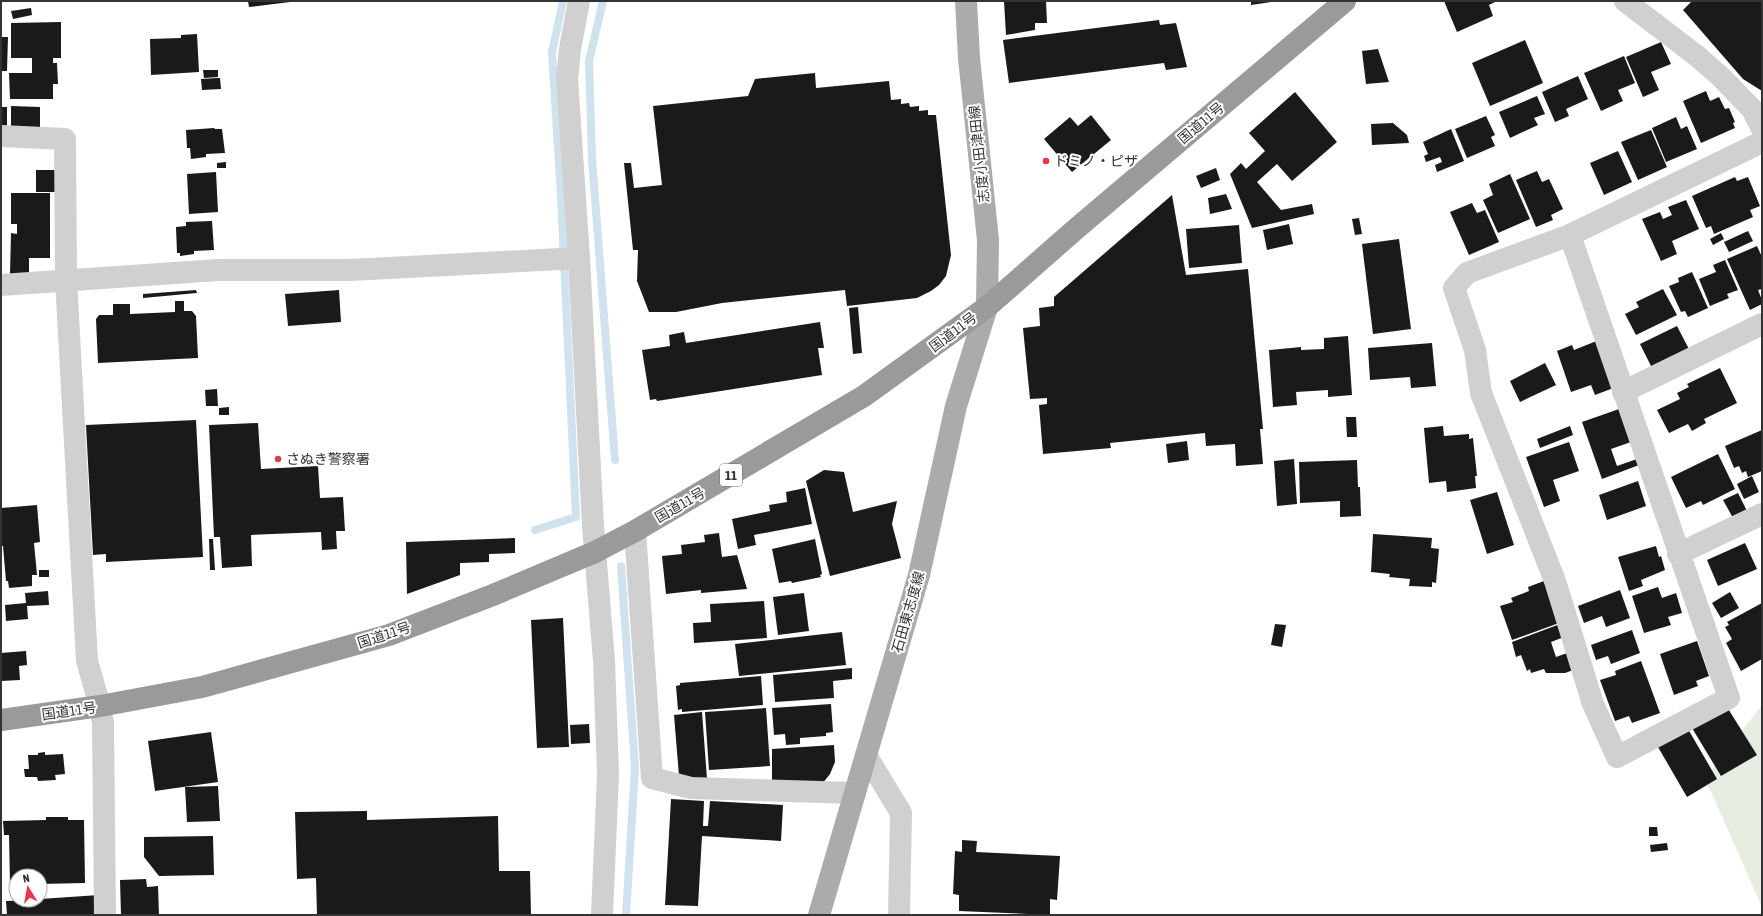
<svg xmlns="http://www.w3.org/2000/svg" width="1763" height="916" font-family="'Asap Condensed','Noto Sans JP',sans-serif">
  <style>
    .green { fill: #e6ecdf }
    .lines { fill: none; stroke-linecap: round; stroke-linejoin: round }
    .stream { stroke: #cfe2ee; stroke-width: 8 }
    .building { fill: #1a1a1a }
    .minor { stroke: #d0d0d0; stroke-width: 22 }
    .major { stroke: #ababab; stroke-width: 22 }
    .highway { stroke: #9a9a9a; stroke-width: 22 }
    .poi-dot { fill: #e63946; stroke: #fff; stroke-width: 1.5 }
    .labels { text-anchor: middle; stroke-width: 4; stroke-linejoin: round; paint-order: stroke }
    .shield { fill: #fff; stroke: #707070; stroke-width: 1 }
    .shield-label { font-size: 13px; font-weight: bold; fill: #333 }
    .street-label { font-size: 14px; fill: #333; stroke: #fff }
    .poi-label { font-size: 14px; fill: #333; stroke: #fff; text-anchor: start }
  </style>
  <rect width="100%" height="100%" fill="#fff"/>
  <polygon class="green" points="1762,705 1762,907 1705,778"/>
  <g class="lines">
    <g class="stream">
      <polyline points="603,1 589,61 592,159 615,460"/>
      <polyline points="535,530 576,517 561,196 552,52 563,1"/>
      <polyline points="621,566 635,768 626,915"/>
    </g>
  </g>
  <g class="building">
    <polygon points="248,1 290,1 290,2 249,7"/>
    <polygon points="1004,1 1046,1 1047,23 1035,23 1035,30 1006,35"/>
    <polygon points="1251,1 1271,1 1271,2 1251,5"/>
    <polygon points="1444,1 1497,1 1489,5 1493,16 1457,32"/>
    <polygon points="1692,1 1762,1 1762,91 1743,79 1683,10"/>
    <polygon points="31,8 32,15 13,19 11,11"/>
    <polygon points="1159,20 1160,25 1176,23 1187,67 1166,70 1164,63 1009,83 1003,40"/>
    <polygon points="61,22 61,58 53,58 53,63 57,63 58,84 53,84 53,99 10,99 9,73 32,73 32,58 11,58 11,23"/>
    <polygon points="197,34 199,72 151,75 150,39 181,38 181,35"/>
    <polygon points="1,37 8,37 7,71 1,71"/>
    <polygon points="1525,40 1543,83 1490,106 1472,63"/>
    <polygon points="1661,42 1671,64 1651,72 1659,90 1643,97 1626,57"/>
    <polygon points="1378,49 1389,82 1366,84 1362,51"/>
    <polygon points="1624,56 1635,83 1618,90 1623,101 1601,111 1584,73"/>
    <polygon points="203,70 218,70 218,77 204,78"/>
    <polygon points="815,73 816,88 889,81 891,100 901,99 901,104 909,103 910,107 919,106 919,111 928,110 928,115 936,115 951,255 946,276 939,285 931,291 917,298 847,306 845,290 722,303 676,312 649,312 637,281 638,250 633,250 624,163 631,163 634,188 662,185 653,106 748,96 755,79"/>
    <polygon points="1578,76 1588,99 1566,109 1569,116 1555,122 1542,92"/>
    <polygon points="217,78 220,78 221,89 202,90 201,79"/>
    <polygon points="1706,91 1710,101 1719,97 1725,109 1729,108 1735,122 1733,123 1735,128 1701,143 1683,101"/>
    <polygon points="1295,92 1337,142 1292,181 1277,164 1257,182 1281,210 1312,204 1314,214 1252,228 1230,174 1241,163 1246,169 1265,151 1249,133"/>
    <polygon points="1537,96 1545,114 1534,118 1538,125 1510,138 1499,112"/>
    <polygon points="11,106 40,107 40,128 11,128"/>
    <polygon points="1,107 7,107 7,126 1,125"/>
    <polygon points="1091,115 1111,140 1072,172 1044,139 1070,117 1078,126"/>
    <polygon points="1486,116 1495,135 1491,137 1495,146 1467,158 1455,129"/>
    <polygon points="1676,117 1681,129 1687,126 1697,149 1666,162 1652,128"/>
    <polygon points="1393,123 1407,135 1409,143 1372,145 1371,124"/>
    <polygon points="214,128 215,129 222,129 225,153 206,154 206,157 191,159 190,148 187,148 186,130"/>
    <polygon points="1451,129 1464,161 1437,172 1435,165 1442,162 1440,157 1426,162 1424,156 1428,154 1423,142"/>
    <polygon points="1651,130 1667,167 1638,180 1621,142"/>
    <polygon points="1618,151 1632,182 1604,195 1590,163"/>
    <polygon points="226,162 226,168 217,168 217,163"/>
    <polygon points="1216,168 1220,180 1201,188 1196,176"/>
    <rect x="36" y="170" width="19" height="22"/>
    <polygon points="1537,171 1542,182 1549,179 1563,209 1551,215 1553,220 1536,227 1516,180"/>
    <polygon points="216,172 218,212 189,214 187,174"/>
    <polygon points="1510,174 1530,219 1498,233 1483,200 1493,195 1489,184"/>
    <polygon points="1735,177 1737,181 1748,177 1760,206 1750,210 1753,217 1714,234 1711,226 1706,228 1692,196"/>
    <polygon points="11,193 50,193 50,258 29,258 29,275 10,274 11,233 17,234 17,224 11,224"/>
    <polygon points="1226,194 1232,209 1210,214 1208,198"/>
    <polygon points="1172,195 1186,275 1248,269 1263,429 1260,429 1263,464 1236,466 1235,444 1206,446 1205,433 1110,443 1111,448 1043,454 1039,405 1047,404 1047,398 1030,399 1023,328 1040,326 1039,308 1054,306 1054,297"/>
    <polygon points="1686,200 1699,229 1672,241 1677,254 1661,261 1642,219 1660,212 1663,219 1672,215 1668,207"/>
    <polygon points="1472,203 1477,213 1485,210 1499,242 1469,255 1450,212"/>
    <polygon points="1359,218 1362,234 1355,235 1352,219"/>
    <polygon points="212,221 214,250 194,251 194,254 180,256 180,253 177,253 176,227 186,226 186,222"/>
    <polygon points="1289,224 1293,244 1267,250 1263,230"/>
    <polygon points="1239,225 1242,263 1189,268 1186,229"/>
    <polygon points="1748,231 1753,241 1729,252 1724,242"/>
    <polygon points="1721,233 1724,239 1713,245 1710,239"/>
    <polygon points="1399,239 1411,329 1373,334 1362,244"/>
    <polygon points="1757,246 1762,257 1762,289 1758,290 1762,300 1762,304 1750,310 1727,259"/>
    <polygon points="1725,260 1738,290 1727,294 1729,298 1710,306 1699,279 1716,272 1713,265"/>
    <polygon points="1692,272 1708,308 1688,317 1685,311 1681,312 1669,286 1679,282 1678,278"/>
    <polygon points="1663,289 1677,315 1636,335 1625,314 1639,307 1636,302"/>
    <polygon points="196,290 197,293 143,298 143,294"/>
    <polygon points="339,290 341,322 288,326 285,294"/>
    <polygon points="175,301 184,301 184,311 192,311 196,316 198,358 98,363 96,319 99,315 113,315 113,304 130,304 130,314 175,312"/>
    <polygon points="858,307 862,353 853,354 849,308"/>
    <polygon points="820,322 824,348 818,348 822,375 657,401 656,399 650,400 642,350 670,346 669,335 684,332 686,343"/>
    <polygon points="1677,326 1691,353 1654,372 1640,344"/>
    <polygon points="1348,336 1352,395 1328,397 1328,390 1296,392 1297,405 1273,407 1269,350 1301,347 1301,350 1324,349 1324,338"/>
    <polygon points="1599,340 1616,387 1595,395 1591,385 1571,392 1557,351 1572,345 1574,350"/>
    <polygon points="1432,343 1436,386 1411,388 1410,377 1370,380 1368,348"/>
    <polygon points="1545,363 1556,385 1520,402 1510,381"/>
    <polygon points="1720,368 1737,403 1704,419 1706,423 1692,431 1688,424 1669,433 1657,410 1680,399 1677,393 1689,387 1687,384"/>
    <polygon points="217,389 218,406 206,406 205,390"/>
    <polygon points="229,407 229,415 219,415 219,408"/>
    <polygon points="1619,409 1631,442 1611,449 1617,466 1637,459 1639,465 1602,479 1582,422"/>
    <polygon points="1346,417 1356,417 1357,437 1347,437"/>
    <polygon points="196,420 203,557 106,562 106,554 93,555 86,425"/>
    <polygon points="258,423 261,469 318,466 320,498 343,497 345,531 336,531 337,549 322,550 321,532 251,535 252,566 222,568 220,537 214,537 209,425"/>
    <polygon points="1443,426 1444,436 1469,434 1469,439 1473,438 1477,476 1475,476 1476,488 1447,492 1446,481 1429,483 1424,428"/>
    <polygon points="1570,426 1573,435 1540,448 1537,439"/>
    <polygon points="1762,430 1762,471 1748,477 1746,471 1742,473 1739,466 1734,468 1725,446"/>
    <polygon points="1187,441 1189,460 1168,463 1166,444"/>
    <polygon points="1569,442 1579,471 1553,480 1560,501 1544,507 1526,457"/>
    <polygon points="1718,454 1735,489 1703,505 1701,501 1686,508 1671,477"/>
    <polygon points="1294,459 1297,504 1277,506 1274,461"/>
    <polygon points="1357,460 1358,487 1360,487 1361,516 1340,517 1340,501 1300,503 1299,462"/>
    <polygon points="824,470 844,472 853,512 897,501 892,524 901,558 830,576 806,481"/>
    <polygon points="1752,476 1759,492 1744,499 1737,484"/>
    <polygon points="1638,481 1646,506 1607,520 1599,495"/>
    <polygon points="805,488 812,524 754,535 756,545 738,549 732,519 770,511 769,505 787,502 786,492"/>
    <polygon points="1497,492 1514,545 1487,554 1470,500"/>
    <polygon points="1738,493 1747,511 1733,518 1723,500"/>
    <polygon points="37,505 40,542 34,543 37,575 32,575 32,586 9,588 8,581 6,581 3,546 1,546 1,508"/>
    <polygon points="719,533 722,557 737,555 747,589 701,593 701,590 666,594 662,556 682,554 681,545 705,542 704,535"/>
    <polygon points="1373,534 1432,538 1431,548 1439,549 1436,583 1432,582 1432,587 1409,586 1410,579 1389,577 1390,574 1371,572"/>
    <polygon points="515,538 515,553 489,554 489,562 460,563 460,575 407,594 406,542"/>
    <polygon points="209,539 213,539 215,570 210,570"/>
    <polygon points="815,539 822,574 820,575 821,577 792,583 791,581 779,583 772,549"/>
    <polygon points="1745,543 1757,569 1718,586 1707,560"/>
    <polygon points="1656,546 1659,557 1661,556 1665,570 1641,580 1643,586 1629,591 1618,557"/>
    <rect x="39" y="570" width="10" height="7"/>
    <polygon points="1544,581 1559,623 1512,640 1500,606 1513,602 1511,598 1529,591 1528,587"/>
    <polygon points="1658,587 1662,598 1676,593 1682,613 1668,617 1671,625 1644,633 1632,596"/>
    <polygon points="1620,590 1630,618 1606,627 1602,616 1584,623 1578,606"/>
    <polygon points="48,591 49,605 27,606 28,619 6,621 5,605 26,603 25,593"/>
    <polygon points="1730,592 1739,608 1721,618 1712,603"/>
    <polygon points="804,593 809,631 778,635 773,597"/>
    <polygon points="764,601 767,638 694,643 693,623 711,622 710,604"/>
    <polygon points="1762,603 1762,659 1741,671 1726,643 1732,639 1725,627 1729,625 1727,622"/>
    <polygon points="563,618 569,747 537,748 531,620"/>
    <polygon points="1275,624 1286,625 1282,647 1271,645"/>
    <polygon points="1560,624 1564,637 1551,642 1556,657 1570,652 1576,669 1565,673 1546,673 1544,669 1531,673 1530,669 1527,671 1521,655 1516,657 1512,642"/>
    <polygon points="1632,630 1640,653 1611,664 1608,656 1596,660 1591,645"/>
    <polygon points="842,632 846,665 739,676 735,644"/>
    <polygon points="1697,641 1709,676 1696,681 1698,686 1674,695 1660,654"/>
    <polygon points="26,651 27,665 19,666 20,680 1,681 1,653"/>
    <polygon points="1641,661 1660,713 1632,723 1629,716 1615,721 1600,680 1616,675 1615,671"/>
    <polygon points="852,668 852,679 833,681 834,698 775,702 773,675"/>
    <polygon points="761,676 763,705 682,712 682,709 678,710 676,686 680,685 680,683"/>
    <polygon points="831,704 833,732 826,733 826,736 800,738 800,744 786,745 785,734 774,735 772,708"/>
    <polygon points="1727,707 1757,755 1721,776 1692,728"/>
    <polygon points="766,708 770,766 709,770 705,712"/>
    <polygon points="702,712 707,779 679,776 674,715"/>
    <polygon points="589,724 590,743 571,744 570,725"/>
    <polygon points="1688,729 1717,779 1687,797 1658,747"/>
    <polygon points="211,732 218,782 155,791 148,741"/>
    <polygon points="834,745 835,762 830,774 822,784 772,784 772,749"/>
    <polygon points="45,752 45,755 63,754 65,774 55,775 56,780 38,781 37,777 25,777 24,769 29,769 28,755 38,755 38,753"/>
    <polygon points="218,786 220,821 187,822 185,787"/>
    <polygon points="671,799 704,801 703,826 708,826 710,801 783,805 781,841 702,836 698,906 665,905"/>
    <polygon points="367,811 367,820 498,816 499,871 530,871 531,915 317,915 316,878 297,879 295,812"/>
    <polygon points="46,817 68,817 68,820 84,820 85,883 40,884 40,876 16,876 16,885 10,885 9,835 4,835 3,821 46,820"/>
    <polygon points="1649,827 1657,827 1658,836 1649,836"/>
    <polygon points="213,836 214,875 159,876 144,857 144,837"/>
    <polygon points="962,840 977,841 976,852 1060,856 1057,900 1050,899 1050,915 959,911 959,895 953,894 955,851 962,852"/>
    <polygon points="1667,843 1668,850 1651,852 1650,845"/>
    <polygon points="146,879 147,887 158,886 159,915 121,915 120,880"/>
    <polygon points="99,895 100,915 7,915 6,901 40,900 40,899"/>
  </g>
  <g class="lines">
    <g class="minor">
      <polyline points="579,1 570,49 567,79 579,258 593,526 604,661 608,774 602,915"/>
      <polyline points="1625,1 1697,56 1721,77 1752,109 1762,129"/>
      <polyline points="1,136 65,139 66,280 87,661 100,706 103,723 105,915"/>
      <polyline points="1570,235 1729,698 1617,757 1593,704 1555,581 1481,393 1475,350 1454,288 1467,273 1570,235 1762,142"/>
      <polyline points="1,285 218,270 350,270 579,258"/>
      <polyline points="1623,392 1762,324"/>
      <polyline points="635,531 652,778 691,788 855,793"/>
      <polyline points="1678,554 1762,514"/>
      <polyline points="866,755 901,813 899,915"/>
    </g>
    <polyline class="major" points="819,915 919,575 956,406 987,307 988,240 969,58 966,1"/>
    <polyline class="highway" points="1,720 100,706 202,687 389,635 493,595 595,552 635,531 864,396 987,307 1077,228 1345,1"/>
  </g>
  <g class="poi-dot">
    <circle cx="1046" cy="161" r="4"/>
    <circle cx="278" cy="459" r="4"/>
  </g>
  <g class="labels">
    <rect class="shield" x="720" y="464" width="22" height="22" rx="3"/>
    <g class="shield-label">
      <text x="731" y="480">11</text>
    </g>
    <g class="street-label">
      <text transform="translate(1201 123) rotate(-40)" y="5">国道11号</text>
      <text transform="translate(979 154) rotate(-96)" y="5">志度小田津田線</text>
      <text transform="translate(953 332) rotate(-37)" y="5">国道11号</text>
      <text transform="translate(680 505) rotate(-30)" y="5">国道11号</text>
      <text transform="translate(908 612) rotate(-74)" y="5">石田東志度線</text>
      <text transform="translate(384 635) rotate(-18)" y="5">国道11号</text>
      <text transform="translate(69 711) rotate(-8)" y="5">国道11号</text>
    </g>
    <g class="poi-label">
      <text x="1054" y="166">ドミノ・ピザ</text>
      <text x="286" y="464">さぬき警察署</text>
    </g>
  </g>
  <rect width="1763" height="916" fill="none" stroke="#333333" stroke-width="4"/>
  <g transform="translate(28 888) rotate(349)"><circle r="19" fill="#ffffff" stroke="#adadad"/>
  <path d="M0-3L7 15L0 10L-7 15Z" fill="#e63946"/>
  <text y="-6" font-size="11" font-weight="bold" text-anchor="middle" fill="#333333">N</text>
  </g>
</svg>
